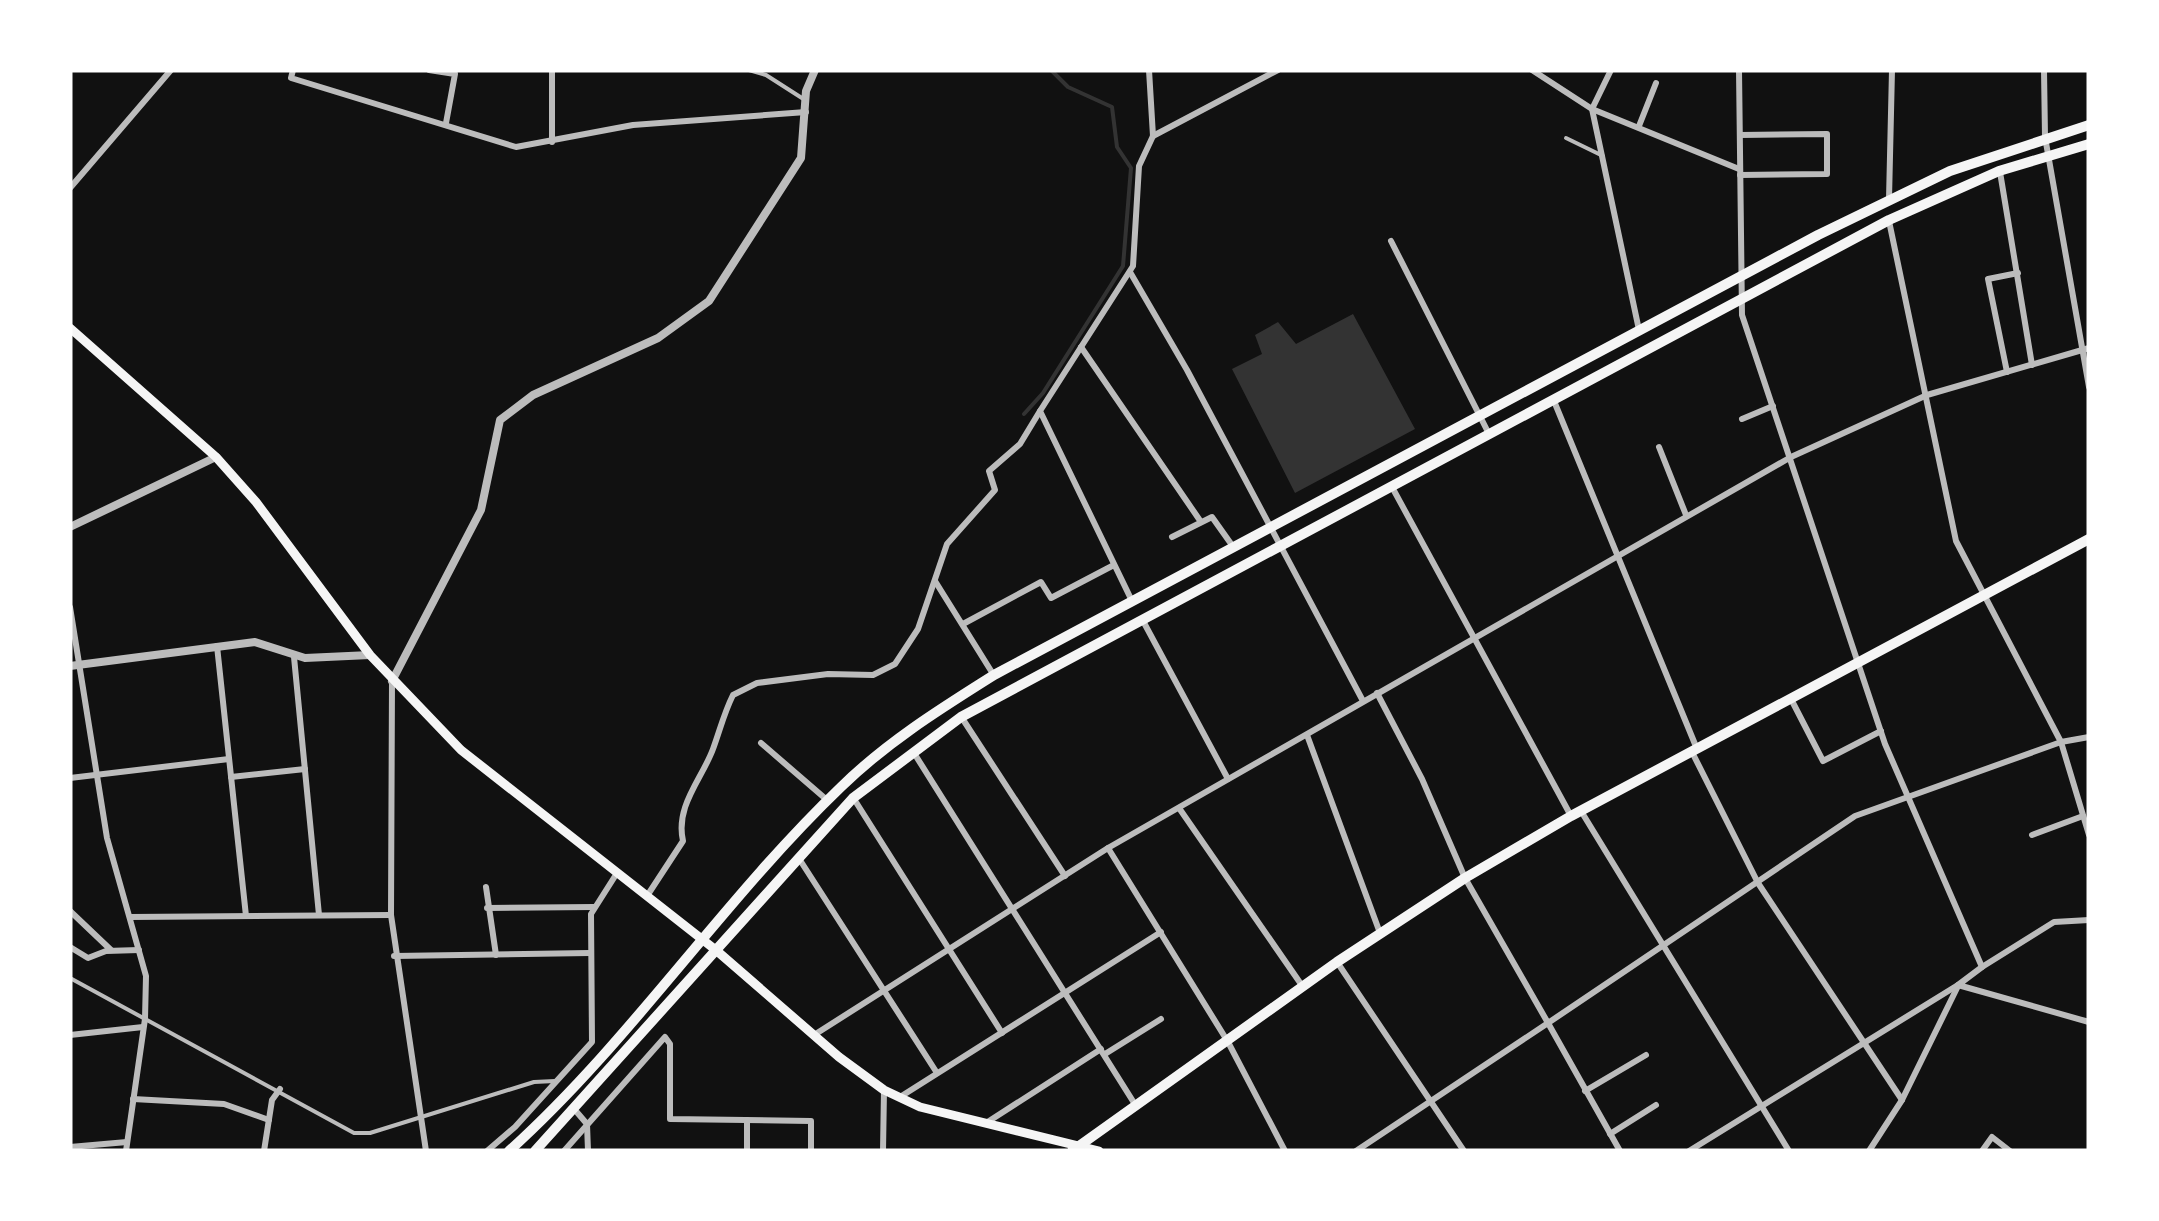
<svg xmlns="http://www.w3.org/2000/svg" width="2159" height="1221" font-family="'Source Sans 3',sans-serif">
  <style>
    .water { fill: #333 }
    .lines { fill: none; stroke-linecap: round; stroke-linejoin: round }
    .stream { stroke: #333; stroke-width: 4 }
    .pedestrian { stroke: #bcbcbc; stroke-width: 4 }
    .minor { stroke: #bcbcbc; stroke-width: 6 }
    .tertiary { stroke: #bcbcbc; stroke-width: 8 }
    .primary { stroke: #f5f5f5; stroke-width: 9 }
    .trunk { stroke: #f5f5f5; stroke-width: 10 }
  </style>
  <rect width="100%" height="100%" fill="#111"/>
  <polygon class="water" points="1353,314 1415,429 1295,493 1232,369 1262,354 1255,335 1278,322 1296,344"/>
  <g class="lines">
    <polyline class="stream" points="1024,414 1043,393 1123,266 1131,168 1117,147 1112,107 1068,87 1051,70"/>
    <g class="pedestrian">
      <polyline points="749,70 766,75 805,100"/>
      <polyline points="1566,138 1603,156"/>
      <polyline points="70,978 354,1133 370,1133 534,1082 555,1081"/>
    </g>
    <g class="minor">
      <polyline points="293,70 291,78 516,147 633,125 806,112"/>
      <polyline points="429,70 455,74 446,123"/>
      <polyline points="1532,70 1592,109 1739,169"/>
      <polyline points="1611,70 1592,109 1639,330"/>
      <polyline points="1739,70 1742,315 1885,744 1982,967 1958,985 2089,1022"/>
      <polyline points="2044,70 2045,137 2089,387"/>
      <polyline points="1639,126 1656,83"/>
      <polyline points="1153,136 1278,70"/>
      <polyline points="552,142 552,70"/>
      <polyline points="2000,172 2032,365"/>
      <polyline points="1740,175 1827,174 1827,134 1740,135"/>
      <polyline points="70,188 171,70"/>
      <polyline points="1889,199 1892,70"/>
      <polyline points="1889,221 1956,541 2061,742 2089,835"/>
      <polyline points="1391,241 1489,434"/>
      <polyline points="1130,272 1187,370 1363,701"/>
      <polyline points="1081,347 1201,522"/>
      <polyline points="2007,372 1988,279 2018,273"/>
      <polyline points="1554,401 1697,749"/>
      <polyline points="1742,419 1773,406"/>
      <polyline points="1659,447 1686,515"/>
      <polyline points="1392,487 1571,816"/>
      <polyline points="1172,537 1212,517 1234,548"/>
      <polyline points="935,581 993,674"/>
      <polyline points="1132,601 1040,411 1133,266 1139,166 1153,136 1149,70"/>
      <polyline points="70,607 107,838 146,976 145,1019 126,1151"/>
      <polyline points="1142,619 1228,779"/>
      <polyline points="963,624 1041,582 1051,598 1112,566"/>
      <polyline points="217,646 246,916"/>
      <polyline points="294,657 319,915"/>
      <polyline points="392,681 391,915 426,1151"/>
      <polyline points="1377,693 1422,779 1465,878 1548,1023 1855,816 2061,742 2089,737"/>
      <polyline points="1791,699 1823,761 1881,731"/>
      <polyline points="962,718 1065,876"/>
      <polyline points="1307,735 1380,933"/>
      <polyline points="761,743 827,800"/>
      <polyline points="1692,752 1758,883 1902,1100"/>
      <polyline points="914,753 1136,1106"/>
      <polyline points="231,777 305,769"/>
      <polyline points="70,778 229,759"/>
      <polyline points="854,799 1002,1033"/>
      <polyline points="1179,808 1303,987"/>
      <polyline points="1581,811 1789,1151"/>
      <polyline points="2032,835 2083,816"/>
      <polyline points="1108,848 1228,1042 1285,1151"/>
      <polyline points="798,857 937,1073"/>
      <polyline points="486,887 496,955"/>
      <path d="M647,896L683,841C675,806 702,779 713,749C720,730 724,713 733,695L757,683L828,674L873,675L895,664L918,629L947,544L995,490L989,471L1020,444L1040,411"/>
      <polyline points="487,908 594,907"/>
      <polyline points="70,911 111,950"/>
      <polyline points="130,917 391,915"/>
      <polyline points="70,947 88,958 106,951 139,950"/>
      <polyline points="394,956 590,953"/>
      <polyline points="1337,962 1464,1151"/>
      <polyline points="1982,967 2054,922 2089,920"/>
      <polyline points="70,1035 143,1027"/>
      <polyline points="814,1035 1108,848 1791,457 1927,395 2089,348"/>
      <polyline points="1105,1054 1161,1019"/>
      <polyline points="1585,1091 1646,1055"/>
      <polyline points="900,1097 1161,932"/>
      <polyline points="133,1099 224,1104 269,1120"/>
      <polyline points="575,1110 587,1124 588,1151"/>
      <polyline points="986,1123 1101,1049"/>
      <polyline points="1610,1134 1656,1105"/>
      <polyline points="70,1147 127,1142"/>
      <polyline points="264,1151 272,1100 280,1089"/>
      <polyline points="487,1151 515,1127 592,1042 591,914 617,873"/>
      <polyline points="564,1151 665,1037 670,1044 670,1119 811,1121 811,1151"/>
      <polyline points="747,1151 747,1120"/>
      <polyline points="883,1151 884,1090"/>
      <polyline points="1356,1151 1548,1023 1620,1151"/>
      <polyline points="1689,1151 1958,985"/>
      <polyline points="1869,1151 1902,1100 1958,986"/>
      <polyline points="1982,1151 1992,1137 2010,1151"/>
    </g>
    <g class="tertiary">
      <polyline points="70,527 216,457"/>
      <polyline points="70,666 255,642 305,658 370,655"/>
      <polyline points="392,681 481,510 500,420 533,395 658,338 709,301 801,158 806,91 815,70"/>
    </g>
    <polyline class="primary" points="70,328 216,457 256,502 370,655 461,750 717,951 839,1057 884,1090 920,1107 1099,1151"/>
    <g class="trunk">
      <path d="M509,1151C631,1041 722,901 841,787C887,742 940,709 994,675L1818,235L1950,171L2089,125"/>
      <polyline points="535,1151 853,798 961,717 1889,220 1999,171 2089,144"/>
      <polyline points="1072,1151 1337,962 1465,878 1571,816 2089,539"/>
    </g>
  </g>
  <rect width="2159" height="1221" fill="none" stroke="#ffffff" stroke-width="145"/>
</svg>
